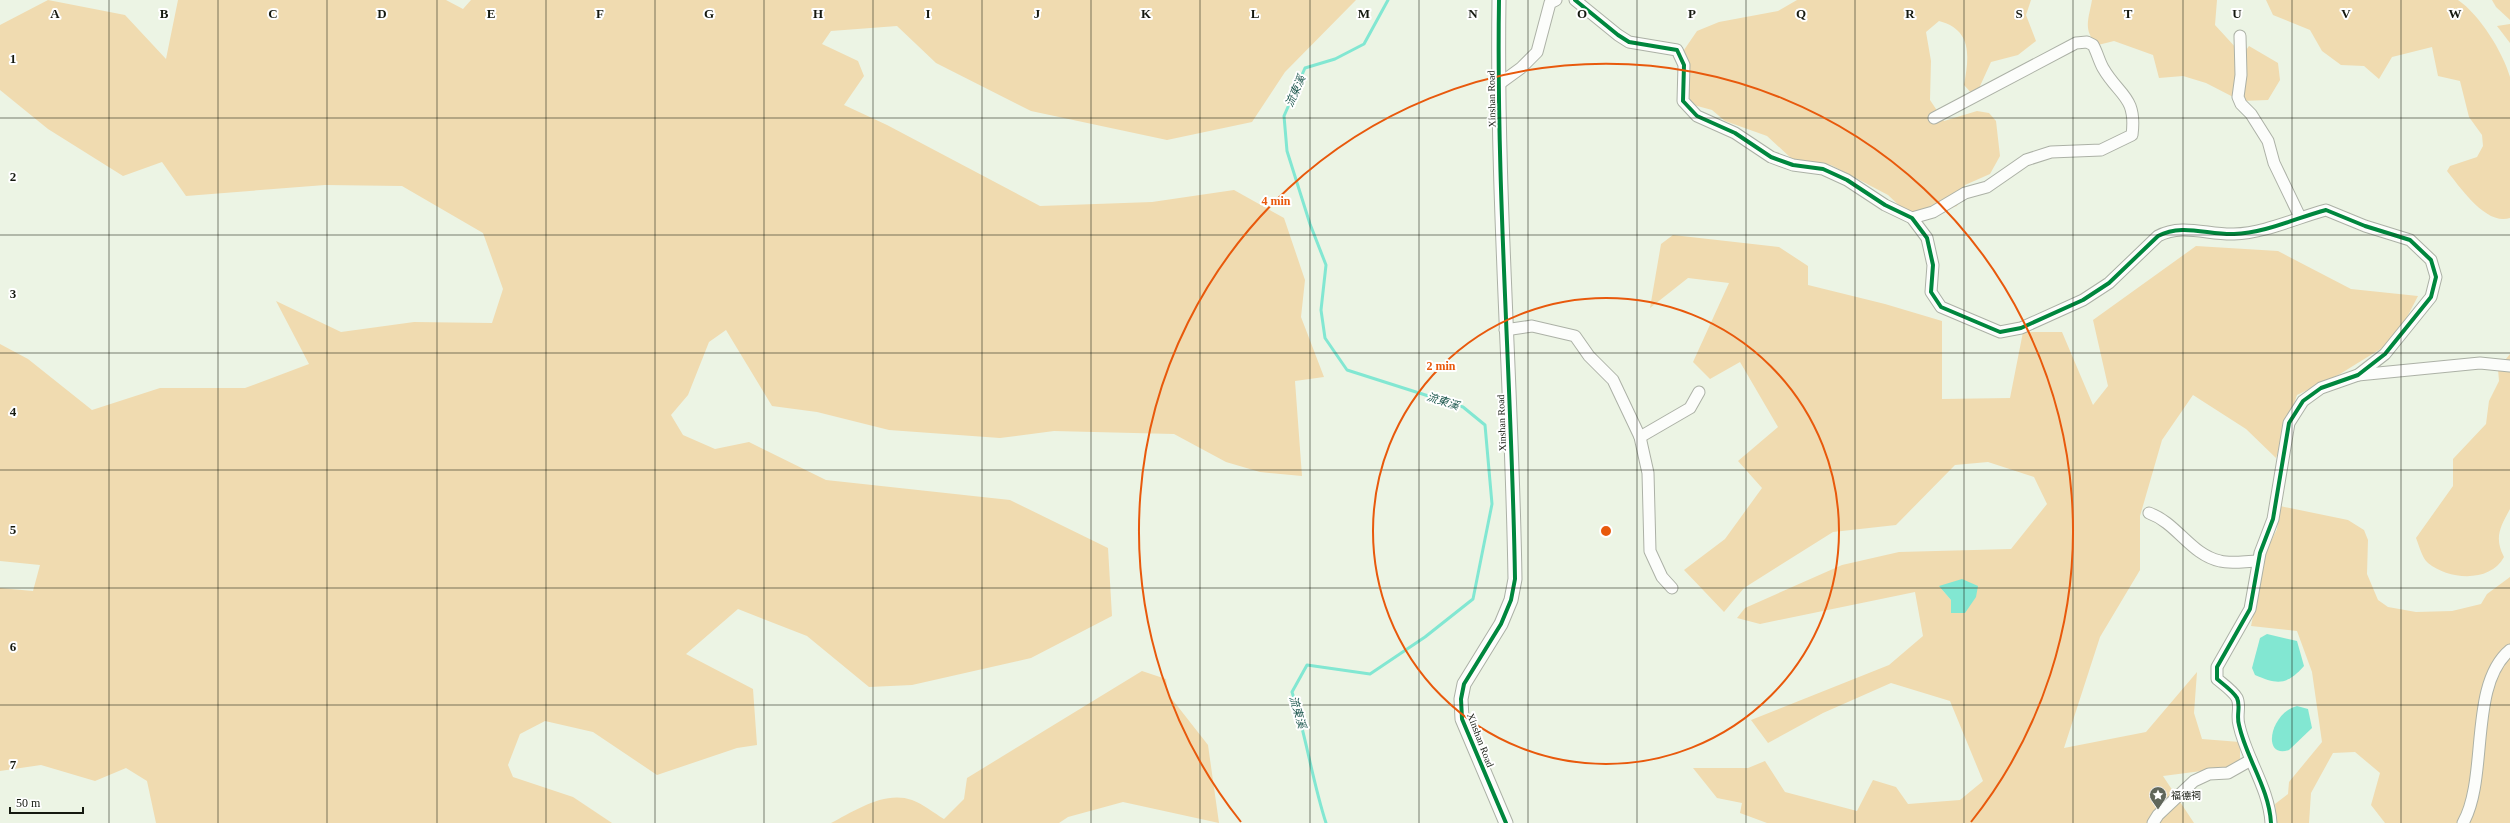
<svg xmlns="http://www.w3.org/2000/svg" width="2510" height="823" font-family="'Times New Roman','Noto Sans TC',serif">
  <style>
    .green { fill: #f0dbb0; fill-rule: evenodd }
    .water { fill: #82e7d2 }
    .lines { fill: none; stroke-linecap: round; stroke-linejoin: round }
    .stream { stroke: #82e7d2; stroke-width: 3 }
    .minor-casing { stroke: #acb1a6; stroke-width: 13 }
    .tertiary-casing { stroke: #acb1a6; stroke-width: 15 }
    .minor { stroke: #fcfdfb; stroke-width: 11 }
    .tertiary { stroke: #fcfdfb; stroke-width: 13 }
    .cycleway-casing { stroke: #fff; stroke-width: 6 }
    .cycleway { stroke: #00873e; stroke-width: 4 }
    .grid { fill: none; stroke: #151910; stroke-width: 1; stroke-opacity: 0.55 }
    .ring { fill: none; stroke: #e8590c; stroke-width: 2 }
    .labels { text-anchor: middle; stroke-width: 4; stroke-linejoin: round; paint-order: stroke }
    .street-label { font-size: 10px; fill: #151910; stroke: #fff }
    .poi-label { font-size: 10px; fill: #151910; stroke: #fff; text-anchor: start }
    .water-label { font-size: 11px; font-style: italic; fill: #1e584f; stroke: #fff }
    .grid-label { font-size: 13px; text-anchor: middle; font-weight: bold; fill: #151910; stroke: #fff; stroke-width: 4; stroke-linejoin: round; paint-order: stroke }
    .centre { fill: #e8590c; stroke: #fff; stroke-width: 2 }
    .ring-label { font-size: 12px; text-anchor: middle; font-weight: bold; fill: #e8590c; stroke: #fff; stroke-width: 4; stroke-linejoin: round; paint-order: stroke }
  </style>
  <rect width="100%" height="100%" fill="#ecf4e4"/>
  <g class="green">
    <polygon points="48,0 125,15 166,59 178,0 446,0 463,9 471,0 1356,0 1285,72 1252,122 1167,140 1031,111 936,63 897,26 831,31 822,44 858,61 864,76 844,105 887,125 1040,206 1152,202 1234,190 1284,218 1305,280 1301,317 1324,377 1295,381 1302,476 1260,472 1226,462 1174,434 1054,431 1000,438 889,430 817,412 772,406 726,330 709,342 688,395 671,415 683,435 715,449 749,442 826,480 1010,500 1108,548 1112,616 1031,658 912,685 869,687 807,636 738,609 686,654 753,689 757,745 737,748 657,775 593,732 545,721 520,734 508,765 513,777 573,797 612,823 156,823 147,781 126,768 95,781 41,765 0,771 0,588 33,591 40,565 0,561 0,344 28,359 92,410 160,388 245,388 309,364 276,301 341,332 414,322 492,323 503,289 483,233 402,186 325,185 186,196 162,162 123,176 48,129 0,90 0,25"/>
    <path d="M1797,0H2031L2026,15L2036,41L2018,55L1991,62L1975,97L1964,85C1969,57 1973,30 1939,21L1926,32L1931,61L1930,100L1944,121L1977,111L1989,113L1996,121L2000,156L1990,174L1965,185L1957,206L1930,215L1908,214L1888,195L1831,165L1792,159L1767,136L1725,121L1712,110L1690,104L1684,50L1697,31L1719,22L1778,11Z"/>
    <path d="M2092,0H2217L2215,25L2237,49L2244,53L2249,46L2278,63L2280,80L2268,100L2241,101L2206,83L2183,76L2159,78L2153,55L2114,41L2098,45C2082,31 2089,18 2092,0Z"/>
    <path d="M2266,0H2458C2479,14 2503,52 2510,77V218C2486,226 2460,187 2447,171L2450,166L2477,157L2483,146L2482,135L2469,117L2460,81L2438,76L2432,47L2392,57L2379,79L2364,66L2341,65L2322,51L2310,30L2273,15Z"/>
    <polygon points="2492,0 2510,0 2510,20 2496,7"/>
    <polygon points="2510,24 2510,43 2497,26"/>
    <path d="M1673,235L1779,247L1808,266V285L1885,304L1942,321V399L2010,398L2023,332H2062L2093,405L2108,386L2093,320L2196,246L2278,251L2351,289L2418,296L2395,340L2340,374L2297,395L2276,458L2246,429L2193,395L2162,440L2140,516V570L2100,637L2064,748L2146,732L2197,672L2194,713L2202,739L2240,742V766L2163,776L2194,823H1767L1740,813L1742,803L1717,798L1693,768H1748L1765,761L1785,792L1857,811L1873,780L1896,787L1908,804L1960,800L1983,781L1950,701L1891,683L1823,713L1768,743L1751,720L1889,665L1923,636L1915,592L1760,624L1737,618L1745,608L1842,565L1899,552L2011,549L2047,504L2034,477L1988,462L1955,465L1896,525L1833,532L1744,588L1724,612L1684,570L1725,539L1762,488L1738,461L1778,427L1740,362L1710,379L1693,362L1729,283L1688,278L1650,308L1661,244ZM1939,586L1965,613H1951V600Z"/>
    <path d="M2510,354V509C2500,527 2494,538 2504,557C2490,583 2449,580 2428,563C2422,558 2419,545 2416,538L2453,486V459L2486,424L2489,401L2499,381L2498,369Z"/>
    <polygon points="2280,506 2348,520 2364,530 2368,540 2367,574 2378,600 2388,607 2416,612 2452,611 2481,604 2487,594 2510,577 2510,823 2385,823 2371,805 2380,773 2355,752 2333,753 2311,793 2309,823 2277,823 2275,804 2288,794 2289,782 2322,742 2312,672 2297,631 2251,626 2267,549 2277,529"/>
    <path d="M1142,671L1166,679L1168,694L1208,745L1219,823L1123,802L1068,817L1059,823H831C854,811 885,790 912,800C923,804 934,813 944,819L964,799L967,778Z"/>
  </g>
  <g class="water">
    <polygon points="1962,579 1978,586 1976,597 1965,613 1951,613 1951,600 1939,586"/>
    <path d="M2267,634L2297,641L2304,666C2287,685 2278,685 2255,675L2252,668L2260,638Z"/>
    <path d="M2297,706L2308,709L2312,728L2289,750C2261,759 2270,713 2297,706Z"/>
  </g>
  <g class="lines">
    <path class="stream" d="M1326,823C1312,780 1306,735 1292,692L1307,665L1370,674L1425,637L1473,599L1492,504L1485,425L1463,407L1347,370L1325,338L1321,310L1326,265L1310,224L1287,151L1284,116L1305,68L1335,59L1364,44L1388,0"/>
    <g class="minor-casing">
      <g id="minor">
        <path d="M1575,0L1618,35L1629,42L1677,50L1684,65L1683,101L1697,116L1735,133L1771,157L1793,165L1823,169L1847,180L1885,205L1912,218L1927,238L1933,265L1931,292L1941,307L2000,332L2021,328L2083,300L2109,283L2158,236C2182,223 2208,235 2234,234C2265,233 2296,218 2326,210L2365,226L2410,240L2431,260L2436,277L2431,297L2385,354L2358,375L2321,388L2303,401L2289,423L2273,519L2260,553L2250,609L2217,667V679C2223,684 2233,691 2237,698C2241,706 2236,715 2239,725C2246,758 2269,788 2271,823"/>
        <polyline points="2240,36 2241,75 2238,97 2241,104 2251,114 2268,141 2274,163 2300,217"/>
        <polyline points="1499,84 1521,68 1537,52 1550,3 1556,0"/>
        <path d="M1912,218L1933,212L1965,193L1987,187L2026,160L2051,152L2101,150L2132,135C2137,96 2119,96 2103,68C2099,61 2097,52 2093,45L2087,42L2076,43L1934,118"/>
        <polyline points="1505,330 1532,326 1575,336 1589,356 1613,380 1640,437 1648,473 1650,551 1662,577 1672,588"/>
        <polyline points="2358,375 2480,363 2510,366"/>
        <polyline points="1640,437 1690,408 1699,392"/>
        <path d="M2149,513C2177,523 2191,555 2220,561C2231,564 2246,561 2258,561"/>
        <polyline points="2153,823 2158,815 2194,781 2209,774 2228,773 2251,760"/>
        <path d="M2463,823C2489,777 2468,685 2510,650"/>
      </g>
    </g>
    <g class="tertiary-casing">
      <path id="tertiary" d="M1499,0C1496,193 1512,386 1515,579L1511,600L1501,624L1464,684L1461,699L1462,719L1506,823"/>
    </g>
    <use href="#minor" class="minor"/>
    <use href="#tertiary" class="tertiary"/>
    <g class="cycleway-casing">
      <g id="cycleway">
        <path d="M1499,0C1496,193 1512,386 1515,579L1511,600L1501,624L1464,684L1461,699L1462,719L1506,823"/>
        <path d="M1575,0L1618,35L1629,42L1677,50L1684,65L1683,101L1697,116L1735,133L1771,157L1793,165L1823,169L1847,180L1885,205L1912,218L1927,238L1933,265L1931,292L1941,307L2000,332L2021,328L2083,300L2109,283L2158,236C2182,223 2208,235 2234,234C2265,233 2296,218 2326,210L2365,226L2410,240L2431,260L2436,277L2431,297L2385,354L2358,375L2321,388L2303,401L2289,423L2273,519L2260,553L2250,609L2217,667V679C2223,684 2233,691 2237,698C2241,706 2236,715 2239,725C2246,758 2269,788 2271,823"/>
      </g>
    </g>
    <use href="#cycleway" class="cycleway"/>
  </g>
  <path class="grid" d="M109,0V823M218,0V823M327,0V823M437,0V823M546,0V823M655,0V823M764,0V823M873,0V823M982,0V823M1091,0V823M1200,0V823M1310,0V823M1419,0V823M1528,0V823M1637,0V823M1746,0V823M1855,0V823M1964,0V823M2073,0V823M2183,0V823M2292,0V823M2401,0V823M0,118H2510M0,235H2510M0,353H2510M0,470H2510M0,588H2510M0,705H2510"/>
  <g class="ring">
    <circle cx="1606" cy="531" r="233"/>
    <path d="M1241 822A467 467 0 1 1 1971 822"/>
  </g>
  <defs>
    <g id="sight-pin" transform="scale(0.9)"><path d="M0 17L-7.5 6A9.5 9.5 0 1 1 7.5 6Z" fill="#60665a" stroke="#fff"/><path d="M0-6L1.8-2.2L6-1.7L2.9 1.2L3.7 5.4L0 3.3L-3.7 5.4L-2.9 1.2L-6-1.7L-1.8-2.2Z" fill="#fff"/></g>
  </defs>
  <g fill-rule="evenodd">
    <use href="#sight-pin" x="2158" y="795"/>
  </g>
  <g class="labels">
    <g class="street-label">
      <text transform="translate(1491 99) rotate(-91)" y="4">Xinshan Road</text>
      <text transform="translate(1501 423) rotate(-92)" y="4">Xinshan Road</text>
      <text transform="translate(1481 740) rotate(69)" y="4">Xinshan Road</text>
    </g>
    <g class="poi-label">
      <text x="2171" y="799">福德祠</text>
    </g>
    <g class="water-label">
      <text transform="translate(1295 91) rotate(-66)" y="4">流東溪</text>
      <text transform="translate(1443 401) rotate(18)" y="4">流東溪</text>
      <text transform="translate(1298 712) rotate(74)" y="4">流東溪</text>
    </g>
  </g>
  <g class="grid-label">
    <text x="55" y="18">A</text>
    <text x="164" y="18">B</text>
    <text x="273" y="18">C</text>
    <text x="382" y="18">D</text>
    <text x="491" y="18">E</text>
    <text x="600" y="18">F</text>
    <text x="709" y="18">G</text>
    <text x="818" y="18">H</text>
    <text x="928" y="18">I</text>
    <text x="1037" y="18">J</text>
    <text x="1146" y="18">K</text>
    <text x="1255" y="18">L</text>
    <text x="1364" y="18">M</text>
    <text x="1473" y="18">N</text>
    <text x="1582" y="18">O</text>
    <text x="1692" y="18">P</text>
    <text x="1801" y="18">Q</text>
    <text x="1910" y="18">R</text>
    <text x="2019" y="18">S</text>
    <text x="2128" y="18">T</text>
    <text x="2237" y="18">U</text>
    <text x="2346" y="18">V</text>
    <text x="2455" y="18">W</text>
    <text x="13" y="63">1</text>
    <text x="13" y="181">2</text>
    <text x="13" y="298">3</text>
    <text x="13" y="416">4</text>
    <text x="13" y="534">5</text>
    <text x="13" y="651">6</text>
    <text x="13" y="769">7</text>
  </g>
  <circle cx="1606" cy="531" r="6" class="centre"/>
  <g class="ring-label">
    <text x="1276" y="205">4 min</text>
    <text x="1441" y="370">2 min</text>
  </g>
  <path d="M10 807v6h73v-6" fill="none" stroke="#151910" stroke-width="2"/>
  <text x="16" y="807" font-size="12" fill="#151910" stroke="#ffffff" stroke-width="3" paint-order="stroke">50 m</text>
</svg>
